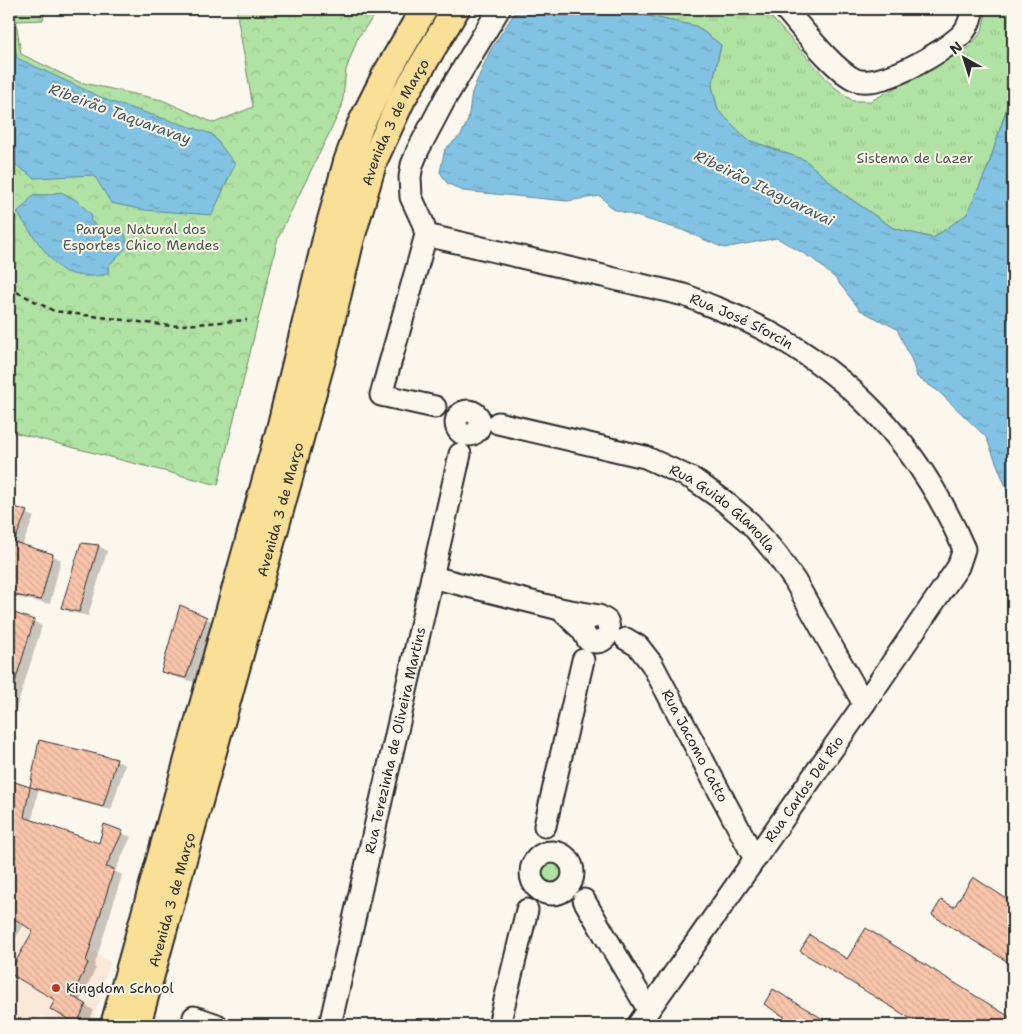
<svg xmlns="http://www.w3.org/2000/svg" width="1022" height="1034" font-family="'Shantell Sans',sans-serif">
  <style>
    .built { fill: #fae8d8 }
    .forest { fill: url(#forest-crowns); stroke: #6e8667 }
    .park { fill: url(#park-tufts); stroke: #6e8667 }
    .water { fill: url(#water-ripples); stroke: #5f8699 }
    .shadow { fill: #0003 }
    .building { fill: url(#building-back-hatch); stroke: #2b2b2b }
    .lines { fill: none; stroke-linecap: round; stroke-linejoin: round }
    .minor-casing { stroke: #2b2b2b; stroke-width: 25 }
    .major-casing { stroke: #2b2b2b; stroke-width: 30 }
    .path { stroke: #2b2b2b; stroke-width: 2.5; stroke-dasharray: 5 4; stroke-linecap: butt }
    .minor { stroke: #fbf7ec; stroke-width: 21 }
    .major { stroke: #fadf96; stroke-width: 26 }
    .poi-dot { fill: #c8321e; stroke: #fbf7ec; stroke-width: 2 }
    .labels { text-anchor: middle; stroke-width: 4; stroke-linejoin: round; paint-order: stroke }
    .street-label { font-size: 14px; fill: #2b2b2b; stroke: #fbf7ec }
    .park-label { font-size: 14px; fill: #4c5949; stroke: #fbf7ec }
    .poi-label { font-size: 14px; fill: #2b2b2b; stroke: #fbf7ec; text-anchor: start }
    .water-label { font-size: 15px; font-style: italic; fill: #455962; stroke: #fbf7ec }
  </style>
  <defs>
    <pattern id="forest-crowns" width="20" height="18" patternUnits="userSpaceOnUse" patternTransform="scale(1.25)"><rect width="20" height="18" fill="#b0e2a3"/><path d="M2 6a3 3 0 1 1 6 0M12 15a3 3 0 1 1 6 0" fill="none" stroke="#98c28c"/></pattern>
    <pattern id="park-tufts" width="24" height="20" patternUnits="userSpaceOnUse" patternTransform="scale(1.25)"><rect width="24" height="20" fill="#b0e2a3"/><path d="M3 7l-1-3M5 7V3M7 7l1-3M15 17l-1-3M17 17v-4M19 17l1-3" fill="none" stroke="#98c28c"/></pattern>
    <pattern id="water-ripples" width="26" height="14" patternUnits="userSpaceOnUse" patternTransform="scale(1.25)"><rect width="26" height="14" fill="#82c3e3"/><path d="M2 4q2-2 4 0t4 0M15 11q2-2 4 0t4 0" fill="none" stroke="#6b9fb8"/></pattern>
    <pattern id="building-back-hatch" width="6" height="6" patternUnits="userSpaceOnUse" patternTransform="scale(1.25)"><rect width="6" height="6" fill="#f9c5ab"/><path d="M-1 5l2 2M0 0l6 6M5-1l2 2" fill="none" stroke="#d6a993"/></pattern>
  </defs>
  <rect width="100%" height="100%" fill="#fbf7ec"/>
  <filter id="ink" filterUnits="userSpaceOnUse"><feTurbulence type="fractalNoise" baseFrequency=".02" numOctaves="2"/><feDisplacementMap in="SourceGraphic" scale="10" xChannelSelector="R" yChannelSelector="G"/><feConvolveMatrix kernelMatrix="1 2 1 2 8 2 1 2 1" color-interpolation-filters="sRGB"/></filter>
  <g filter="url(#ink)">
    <polygon class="built" points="32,914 110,962 92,1025 60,1025 41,1015 34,1025 9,1025 9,953"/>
    <polygon class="forest" points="9,9 45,9 43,20 16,21 21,54 79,82 162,100 214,123 253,107 236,9 380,9 358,37 346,70 342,107 278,238 218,485 9,431"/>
    <g class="park">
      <polygon points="599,9 764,9 832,85 853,101 871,101 970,47 982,31 987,9 1012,9 1013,61 1008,104 988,167 967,215 933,238 893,228 845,195 805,160 748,140 718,110 712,86 721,45 696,26 648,16"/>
      <circle cx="552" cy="873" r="17"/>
    </g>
    <g class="water">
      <polygon points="517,9 599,9 648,16 696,26 721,45 712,86 718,110 748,140 805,160 845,195 893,228 933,238 967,214 988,167 1008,104 1013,61 1013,511 1006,487 986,437 938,391 917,377 912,361 897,329 860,310 835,278 813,259 777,238 724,248 682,230 613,209 600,196 567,201 463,191 447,183 440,172 445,149 461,135 468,120 472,92 490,51"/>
      <polygon points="9,13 17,58 109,101 212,134 235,164 212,215 144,210 111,203 94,175 34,178 9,160"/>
      <path d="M61,192L76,200L92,215L90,220L105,233L124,231L128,246L109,265L108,274C94,277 80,277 66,272C54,268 25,224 17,212L24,206L34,194L44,195Z"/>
    </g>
    <g class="shadow">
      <polygon points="9,506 34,517 22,546 52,555 61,560 50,604 9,596"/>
      <polygon points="82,545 99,546 107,551 88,616 70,612 62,608"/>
      <polygon points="9,613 33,621 42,626 10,729"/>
      <polygon points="206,618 215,623 194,682 171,676 163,671"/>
      <polygon points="40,741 116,761 125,765 111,810 38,791 32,821 100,844 105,826 131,837 115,871 122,875 94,967 96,968 79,1002 94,1010 87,1025 81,1025 52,1009 56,1000 51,902 42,897 9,949 9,781 31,789"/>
      <polygon points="973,879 1013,904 1013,964 933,915 954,909"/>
      <polygon points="866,930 1013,1020 1013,1025 923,1025 802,950 847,960"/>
      <polygon points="774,990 831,1025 800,1025 765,1004"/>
    </g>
    <g class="building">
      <polygon points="9,505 27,511 14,542 53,554 41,600 9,594"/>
      <polygon points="81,543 99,545 79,612 61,608"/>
      <polygon points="180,605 207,617 186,678 161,672"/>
      <polygon points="9,611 34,620 12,692 9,692"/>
      <polygon points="39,740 117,759 103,807 30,787"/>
      <polygon points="9,780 30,787 24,817 99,843 104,824 123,831 106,867 114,869 86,961 88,963 72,996 86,1004 77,1024 50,1009 55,1000 9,973 33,931 9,915"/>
      <polygon points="973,877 1013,903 1013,965 932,915 941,900 954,907"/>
      <polygon points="866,928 1013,1019 1013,1025 921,1025 800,951 810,935 847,959"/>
      <polygon points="773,989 810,1011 832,1025 802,1025 795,1021 794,1023 764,1004"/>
    </g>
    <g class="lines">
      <g class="minor-casing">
        <g id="minor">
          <path d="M785,9C802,28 833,69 854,79C878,91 946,51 963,33C969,26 971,17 973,9"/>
          <path id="s1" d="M426,235C485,249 544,262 603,276C630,283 657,288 684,295C696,299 708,305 719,309C833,354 916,436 964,549L958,567L864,704L638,1025"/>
          <polyline points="435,407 381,395 426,235 423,223 411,197 410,177 412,165 418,150 446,97 499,9"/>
          <circle cx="468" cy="423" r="12"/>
          <path id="s2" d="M498,423L645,457L693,479L724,501L750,523L777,555L795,581L864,704"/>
          <polyline points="432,577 560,609"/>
          <path d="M582,630L560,609L599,616L607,621C613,635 602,647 588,640L582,630L584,622L594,616"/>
          <path id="s3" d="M626,639L638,646L652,664L755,859"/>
          <polyline points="545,826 583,660"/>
          <circle cx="552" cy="873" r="21"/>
          <polyline points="584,900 648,1009"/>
          <polyline points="194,1017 217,1025"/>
          <path id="s4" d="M330,1025L460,454"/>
          <polyline points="499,1025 527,910"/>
        </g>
      </g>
      <g class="major-casing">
        <g id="major">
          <polyline points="114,1025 280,429 328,231 347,162 360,126 385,76 424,9"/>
          <path id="s5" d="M137,1025L324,352L351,238L374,160L402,99L456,9"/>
        </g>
      </g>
      <polyline class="path" points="9,288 54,311 116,319 171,326 247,320"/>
      <use href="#minor" class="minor"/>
      <use href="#major" class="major"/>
    </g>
  </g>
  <circle class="poi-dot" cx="56" cy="988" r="5"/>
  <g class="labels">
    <g class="street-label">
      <text dy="5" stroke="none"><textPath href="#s5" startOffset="940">Avenida 3 de Março</textPath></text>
      <text dy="5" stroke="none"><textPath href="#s1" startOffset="328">Rua José Sforcin</textPath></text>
      <text dy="5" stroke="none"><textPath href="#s5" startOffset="535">Avenida 3 de Março</textPath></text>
      <text dy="5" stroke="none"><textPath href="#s2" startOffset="245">Rua Guido Glanolla</textPath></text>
      <text dy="5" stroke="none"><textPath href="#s4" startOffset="292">Rua Terezinha de Oliveira Martins</textPath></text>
      <text dy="5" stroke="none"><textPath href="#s3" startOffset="129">Rua Jacomo Catto</textPath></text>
      <text transform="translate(804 789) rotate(-55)" y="5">Rua Carlos Del Rio</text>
      <text dy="5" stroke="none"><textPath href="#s5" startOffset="130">Avenida 3 de Março</textPath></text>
    </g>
    <g class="park-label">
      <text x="915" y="163">Sistema de Lazer</text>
      <text x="141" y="234">Parque Natural dos<tspan x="141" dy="16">Esportes Chico Mendes</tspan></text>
    </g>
    <g class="poi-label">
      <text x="66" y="993">Kingdom School</text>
    </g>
    <g class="water-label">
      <text transform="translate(120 114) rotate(20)" y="5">Ribeirão Taquaravay</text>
      <text transform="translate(764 188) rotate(26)" y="5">Ribeirão Itaguaravai</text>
    </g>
  </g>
  <rect width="1022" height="1034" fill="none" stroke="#fbf7ec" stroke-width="30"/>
  <rect x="15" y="15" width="992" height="1004" fill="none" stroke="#2b2b2b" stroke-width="2" filter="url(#ink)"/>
  <g transform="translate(964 58) rotate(321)" stroke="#fbf7ec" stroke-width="4" paint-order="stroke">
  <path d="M0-4L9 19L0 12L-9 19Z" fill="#2b2b2b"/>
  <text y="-8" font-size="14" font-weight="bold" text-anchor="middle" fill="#2b2b2b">N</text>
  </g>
</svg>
